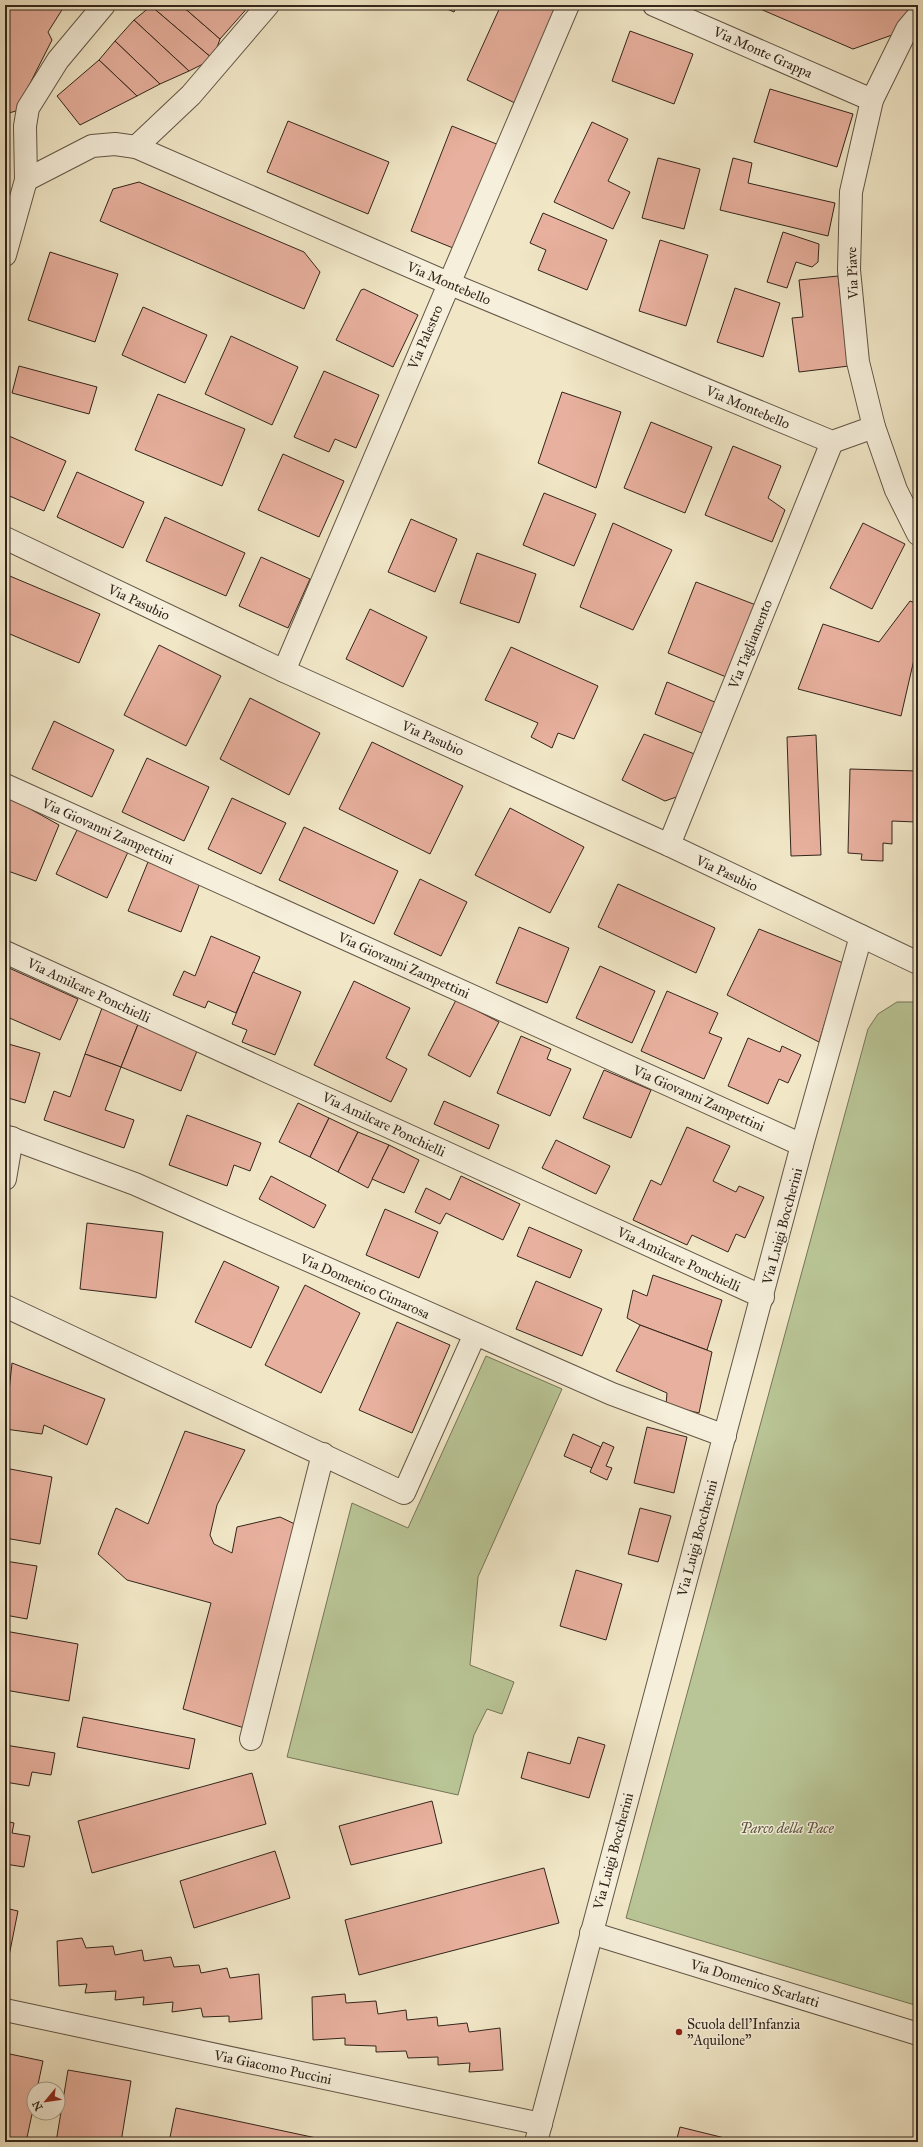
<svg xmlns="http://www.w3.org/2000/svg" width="923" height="2147" font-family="'IM FELL Great Primer',serif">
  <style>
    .green { fill: #b9c596; stroke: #767558 }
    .building { fill: #e8b09e; stroke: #32251b }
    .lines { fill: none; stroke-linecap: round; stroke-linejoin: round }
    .minor-casing { stroke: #625646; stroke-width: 24 }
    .minor { stroke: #f6efdb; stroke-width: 22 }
    .poi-dot { fill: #8f2418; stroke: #f6efdb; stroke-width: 1.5 }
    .labels { text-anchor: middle; stroke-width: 3; stroke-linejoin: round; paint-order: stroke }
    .street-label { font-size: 14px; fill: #32251b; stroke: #f6efdb }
    .park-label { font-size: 14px; font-style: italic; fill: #5a5540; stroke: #f6efdb }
    .poi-label { font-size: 14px; fill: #32251b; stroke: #f6efdb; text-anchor: start }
  </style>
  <rect width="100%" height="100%" fill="#f1e7c7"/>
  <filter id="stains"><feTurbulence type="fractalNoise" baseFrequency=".005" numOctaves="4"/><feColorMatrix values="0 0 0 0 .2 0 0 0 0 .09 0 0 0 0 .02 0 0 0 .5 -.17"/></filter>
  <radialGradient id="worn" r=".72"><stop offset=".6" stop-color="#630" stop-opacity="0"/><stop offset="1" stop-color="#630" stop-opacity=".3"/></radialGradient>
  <g class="green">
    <polygon points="897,1002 918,1002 918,2006 626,1918 868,1029 878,1014"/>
    <polygon points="486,1356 562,1389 478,1577 470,1665 514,1682 502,1714 487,1709 474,1735 458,1795 287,1757 352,1503 408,1528"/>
  </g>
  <g class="building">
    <polygon points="5,5 65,5 48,32 52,40 16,111 5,114"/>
    <polygon points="181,5 220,39 213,59 151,6"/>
    <polygon points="181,5 250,5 220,39"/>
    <polygon points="438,5 457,5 454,12"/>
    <polygon points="501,5 563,5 517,104 467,80"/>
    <polygon points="751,5 915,5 892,35 853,49"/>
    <polygon points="151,6 213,59 189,71 134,20"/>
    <polygon points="134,20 189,71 160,84 115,41"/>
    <polygon points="630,31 693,54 674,104 612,81"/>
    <polygon points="115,41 160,84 137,96 99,60"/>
    <polygon points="99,60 137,96 80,125 57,96"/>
    <polygon points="770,89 853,114 837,167 754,142"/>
    <polygon points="288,121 389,162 368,214 267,172"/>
    <polygon points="592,122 628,139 608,181 630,192 613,229 554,202"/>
    <polygon points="452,126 499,145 458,250 411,231"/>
    <polygon points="658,158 700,169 684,229 642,218"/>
    <polygon points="733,158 752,163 748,183 835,203 828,236 720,210"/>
    <polygon points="139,182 304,252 320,272 304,309 100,221 113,189"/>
    <polygon points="543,213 607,240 587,290 538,270 546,250 530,243"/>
    <polygon points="783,232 819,244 818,262 812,267 796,262 787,288 767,282"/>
    <polygon points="660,240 708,255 686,326 639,311"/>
    <polygon points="50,252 118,274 95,342 28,320"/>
    <polygon points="838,276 849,366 799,372 792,318 803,317 799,280"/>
    <polygon points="735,288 780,303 763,357 717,342"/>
    <polygon points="364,289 418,315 393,367 336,340 361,290"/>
    <polygon points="143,307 207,335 185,383 122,355"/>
    <polygon points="231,336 298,367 272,425 205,394"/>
    <polygon points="19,366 97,387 89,414 12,393"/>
    <polygon points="324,371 379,395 356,448 335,439 329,452 294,437"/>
    <polygon points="562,392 621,412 596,488 538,463"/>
    <polygon points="158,394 245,429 222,486 135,450"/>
    <polygon points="651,422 712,447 685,513 624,488"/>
    <polygon points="9,436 66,461 44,511 5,494 5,445"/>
    <polygon points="733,446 781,466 768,498 785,510 772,542 705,515"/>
    <polygon points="283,454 344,481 319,537 258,510"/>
    <polygon points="77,472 144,502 123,548 57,517"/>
    <polygon points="544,493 596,514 574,566 523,545"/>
    <polygon points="165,517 245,553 226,596 146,561"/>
    <polygon points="411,519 457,539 435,592 388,572"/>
    <polygon points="613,523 672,550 633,630 580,607"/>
    <polygon points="863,523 905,544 872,609 830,588"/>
    <polygon points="477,553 536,574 519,623 460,603"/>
    <polygon points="261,557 310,579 288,628 239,606"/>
    <polygon points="5,574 100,614 79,663 5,632"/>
    <polygon points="696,582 756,605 731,679 668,653"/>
    <polygon points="910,601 918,604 918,642 901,716 798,689 823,624 879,642"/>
    <polygon points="370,609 427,637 403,687 346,659"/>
    <polygon points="159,645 221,676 186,746 124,715"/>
    <polygon points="511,647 598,686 574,739 558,733 552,748 531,737 538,723 485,700"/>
    <polygon points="667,682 717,703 704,734 655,714"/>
    <polygon points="250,698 320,733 289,795 220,759"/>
    <polygon points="54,721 114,750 92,797 32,769"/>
    <polygon points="644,734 697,755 682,795 665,801 622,780"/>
    <polygon points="816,735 821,855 791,856 787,737"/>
    <polygon points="372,742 463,786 430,854 339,809"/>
    <polygon points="147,758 209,787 184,841 122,812"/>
    <polygon points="850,769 918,771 916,822 892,821 892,844 883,843 883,861 861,860 862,854 848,853"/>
    <polygon points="5,798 16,801 59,825 36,881 5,870"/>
    <polygon points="232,798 286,823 261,874 208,849"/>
    <polygon points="510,808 584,847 550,913 475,875"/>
    <polygon points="304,827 398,871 374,924 279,880"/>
    <polygon points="78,828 128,852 107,898 56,874"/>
    <polygon points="148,862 200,883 181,932 128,911"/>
    <polygon points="420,879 467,902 441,956 394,934"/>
    <polygon points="618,884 715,928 696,973 598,927"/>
    <polygon points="519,927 569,948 547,1003 496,983"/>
    <polygon points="759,929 843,963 819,1042 727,995"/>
    <polygon points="211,936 260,957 236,1013 208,1001 205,1008 173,995 184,971 195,976"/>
    <polygon points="600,966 655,991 632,1043 576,1018"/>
    <polygon points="9,968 78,999 60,1040 5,1016 5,978"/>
    <polygon points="253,972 301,992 275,1055 242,1042 247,1030 232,1024"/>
    <polygon points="354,981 410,1008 386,1058 407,1069 391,1102 314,1065"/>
    <polygon points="667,991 718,1013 709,1033 722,1038 704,1079 641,1051"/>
    <polygon points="456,1000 499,1022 470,1077 428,1055"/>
    <polygon points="102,1008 139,1022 121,1067 85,1054"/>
    <polygon points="139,1022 199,1046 181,1091 121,1067"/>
    <polygon points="521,1036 551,1049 547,1059 571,1069 550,1116 497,1093"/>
    <polygon points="748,1038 780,1052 782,1046 801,1055 788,1083 779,1079 768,1104 728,1086"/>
    <polygon points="5,1043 40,1053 25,1103 5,1097"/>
    <polygon points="85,1054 121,1067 105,1110 134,1120 124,1148 44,1120 54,1091 70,1097"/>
    <polygon points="604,1070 651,1090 631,1138 583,1118"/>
    <polygon points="444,1101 499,1125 489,1149 434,1124"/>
    <polygon points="298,1103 329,1118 310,1157 279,1142"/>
    <polygon points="187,1115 261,1143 250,1171 234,1165 227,1186 169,1165"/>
    <polygon points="329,1118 358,1132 338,1172 310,1157"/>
    <polygon points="687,1127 730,1146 713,1181 736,1192 739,1186 764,1197 745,1238 736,1234 728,1252 692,1235 687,1245 633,1220 651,1180 661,1185"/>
    <polygon points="358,1132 389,1145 368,1188 338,1172"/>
    <polygon points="556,1140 610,1166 596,1194 542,1168"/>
    <polygon points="389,1145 419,1160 404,1193 372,1179"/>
    <polygon points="271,1176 326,1205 314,1228 259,1199"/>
    <polygon points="461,1176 520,1204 503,1240 446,1213 440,1224 415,1212 426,1188 450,1200"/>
    <polygon points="385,1209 438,1232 419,1278 366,1255"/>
    <polygon points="87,1223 163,1232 156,1298 80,1289"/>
    <polygon points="529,1227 582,1250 570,1278 517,1256"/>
    <polygon points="224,1261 279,1287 251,1348 195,1322"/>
    <polygon points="653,1275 722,1300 707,1350 640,1325 627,1318 633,1290 647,1296"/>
    <polygon points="536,1281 602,1309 582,1356 516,1329"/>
    <polygon points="305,1285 360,1313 321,1393 265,1365"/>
    <polygon points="397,1322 450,1345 412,1433 359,1410"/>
    <polygon points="640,1325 712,1352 699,1413 666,1405 667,1393 616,1371"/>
    <polygon points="12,1363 105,1399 87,1445 44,1425 42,1434 5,1429"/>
    <polygon points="647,1427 687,1437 674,1493 634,1483"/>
    <polygon points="185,1431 245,1450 217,1505 210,1535 214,1544 232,1553 237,1527 280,1517 299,1526 254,1731 183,1709 211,1603 127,1580 98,1554 116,1508 148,1524"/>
    <polygon points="573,1434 601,1447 592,1468 564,1456"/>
    <polygon points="603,1442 614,1447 606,1466 612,1468 607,1480 590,1472"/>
    <polygon points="5,1468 52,1477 40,1544 5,1538"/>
    <polygon points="640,1508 671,1516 658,1562 628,1554"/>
    <polygon points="5,1561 37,1566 27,1619 5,1615"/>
    <polygon points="576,1570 622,1584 606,1640 560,1626"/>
    <polygon points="5,1631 78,1644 69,1701 5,1690"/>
    <polygon points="83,1717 195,1739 189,1769 77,1747"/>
    <polygon points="578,1737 605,1745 589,1798 521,1778 528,1752 570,1764"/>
    <polygon points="5,1745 55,1753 51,1775 32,1772 29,1786 5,1782"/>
    <polygon points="252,1773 266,1824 92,1873 78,1821"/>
    <polygon points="432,1801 442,1843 351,1865 339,1826"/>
    <polygon points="5,1821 14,1823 12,1833 30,1836 24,1867 5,1864"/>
    <polygon points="275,1851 290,1898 194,1928 180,1881"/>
    <polygon points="544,1868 559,1923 359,1975 345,1920"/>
    <polygon points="5,1908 18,1911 6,1971 5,1971"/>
    <polygon points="82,1938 86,1948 113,1946 115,1955 142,1950 144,1961 171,1957 174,1967 199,1965 201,1973 227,1968 230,1978 259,1974 262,2019 229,2022 229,2016 203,2017 201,2008 172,2012 173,2002 143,2005 144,1997 115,2000 116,1991 85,1993 87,1984 59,1986 57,1941"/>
    <polygon points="345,1994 346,2003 376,2001 378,2014 406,2010 407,2020 437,2017 438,2026 467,2023 469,2032 500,2028 503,2070 469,2072 470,2063 438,2065 438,2057 408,2058 406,2051 376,2052 376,2046 345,2045 345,2038 313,2040 312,1997"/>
    <polygon points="5,2053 43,2061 37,2089 34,2089 34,2105 26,2142 5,2137"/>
    <polygon points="68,2070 131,2081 121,2142 56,2142"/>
    <polygon points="176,2108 321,2139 321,2142 169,2142"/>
    <polygon points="680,2127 741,2142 676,2142"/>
  </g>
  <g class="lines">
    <g class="minor-casing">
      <g id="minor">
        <polyline points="654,5 872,100"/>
        <polyline points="918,16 907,29 872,100 851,192 849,270 858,362 874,427 896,490 918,534"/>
        <polyline points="136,147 191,95 268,5"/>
        <polyline points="26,180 92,146 115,144 136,147 448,283 832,442 874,427"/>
        <polyline points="5,255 26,180 25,126 28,108 58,60 104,5"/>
        <polyline points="5,538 284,671 669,845 918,963"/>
        <polyline points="284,671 568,5"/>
        <polyline points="5,785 802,1145"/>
        <polyline points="669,845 832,442"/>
        <polyline points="5,952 763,1297"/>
        <polyline points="5,1136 135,1184 612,1394 725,1436"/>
        <polyline points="5,1179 12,1138"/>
        <polyline points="5,1306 404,1493 475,1334"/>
        <polyline points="251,1739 323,1454"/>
        <polyline points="591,1933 918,2034"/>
        <polyline points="5,2010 541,2124"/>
        <polyline points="536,2142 802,1145 861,936"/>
      </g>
    </g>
    <use href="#minor" class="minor"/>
  </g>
  <circle class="poi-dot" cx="679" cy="2032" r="4"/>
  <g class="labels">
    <g class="street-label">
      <text transform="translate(763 52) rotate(24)" y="5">Via Monte Grappa</text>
      <text transform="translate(852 273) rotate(-92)" y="5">Via Piave</text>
      <text transform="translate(449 283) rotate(23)" y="5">Via Montebello</text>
      <text transform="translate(425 337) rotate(-67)" y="5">Via Palestro</text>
      <text transform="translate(748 407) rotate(23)" y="5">Via Montebello</text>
      <text transform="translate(139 602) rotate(25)" y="5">Via Pasubio</text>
      <text transform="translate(750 644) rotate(-68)" y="5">Via Tagliamento</text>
      <text transform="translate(433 738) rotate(24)" y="5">Via Pasubio</text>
      <text transform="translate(108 831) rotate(24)" y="5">Via Giovanni Zampettini</text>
      <text transform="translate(727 873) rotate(25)" y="5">Via Pasubio</text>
      <text transform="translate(404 965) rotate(24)" y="5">Via Giovanni Zampettini</text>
      <text transform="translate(89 990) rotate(25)" y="5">Via Amilcare Ponchielli</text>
      <text transform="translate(699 1098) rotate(24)" y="5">Via Giovanni Zampettini</text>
      <text transform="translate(384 1124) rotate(25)" y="5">Via Amilcare Ponchielli</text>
      <text transform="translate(782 1226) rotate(-75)" y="5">Via Luigi Boccherini</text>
      <text transform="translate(679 1259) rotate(25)" y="5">Via Amilcare Ponchielli</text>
      <text transform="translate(365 1286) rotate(24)" y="5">Via Domenico Cimarosa</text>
      <text transform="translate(697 1538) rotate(-75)" y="5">Via Luigi Boccherini</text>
      <text transform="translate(613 1851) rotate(-75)" y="5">Via Luigi Boccherini</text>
      <text transform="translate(755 1983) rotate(17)" y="5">Via Domenico Scarlatti</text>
      <text transform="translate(273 2067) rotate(12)" y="5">Via Giacomo Puccini</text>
    </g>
    <g class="park-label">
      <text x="787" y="1833">Parco della Pace</text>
    </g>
    <g class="poi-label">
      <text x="687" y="2029">Scuola dell'Infanzia<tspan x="687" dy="16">"Aquilone"</tspan></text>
    </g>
  </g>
  <rect width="923" height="2147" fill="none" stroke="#f1e7c7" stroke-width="20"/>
  <rect x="6" y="6" width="911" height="2135" fill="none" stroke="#32251b" stroke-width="2"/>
  <rect x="10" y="10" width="903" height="2127" fill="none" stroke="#32251b"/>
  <g transform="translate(46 2101) rotate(241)"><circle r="19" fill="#f6efdb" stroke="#a89e8e"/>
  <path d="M0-3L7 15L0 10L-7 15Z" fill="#8f2418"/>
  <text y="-6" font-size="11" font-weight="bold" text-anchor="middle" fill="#32251b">N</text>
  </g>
  <rect width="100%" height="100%" filter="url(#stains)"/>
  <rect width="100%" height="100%" fill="url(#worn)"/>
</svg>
